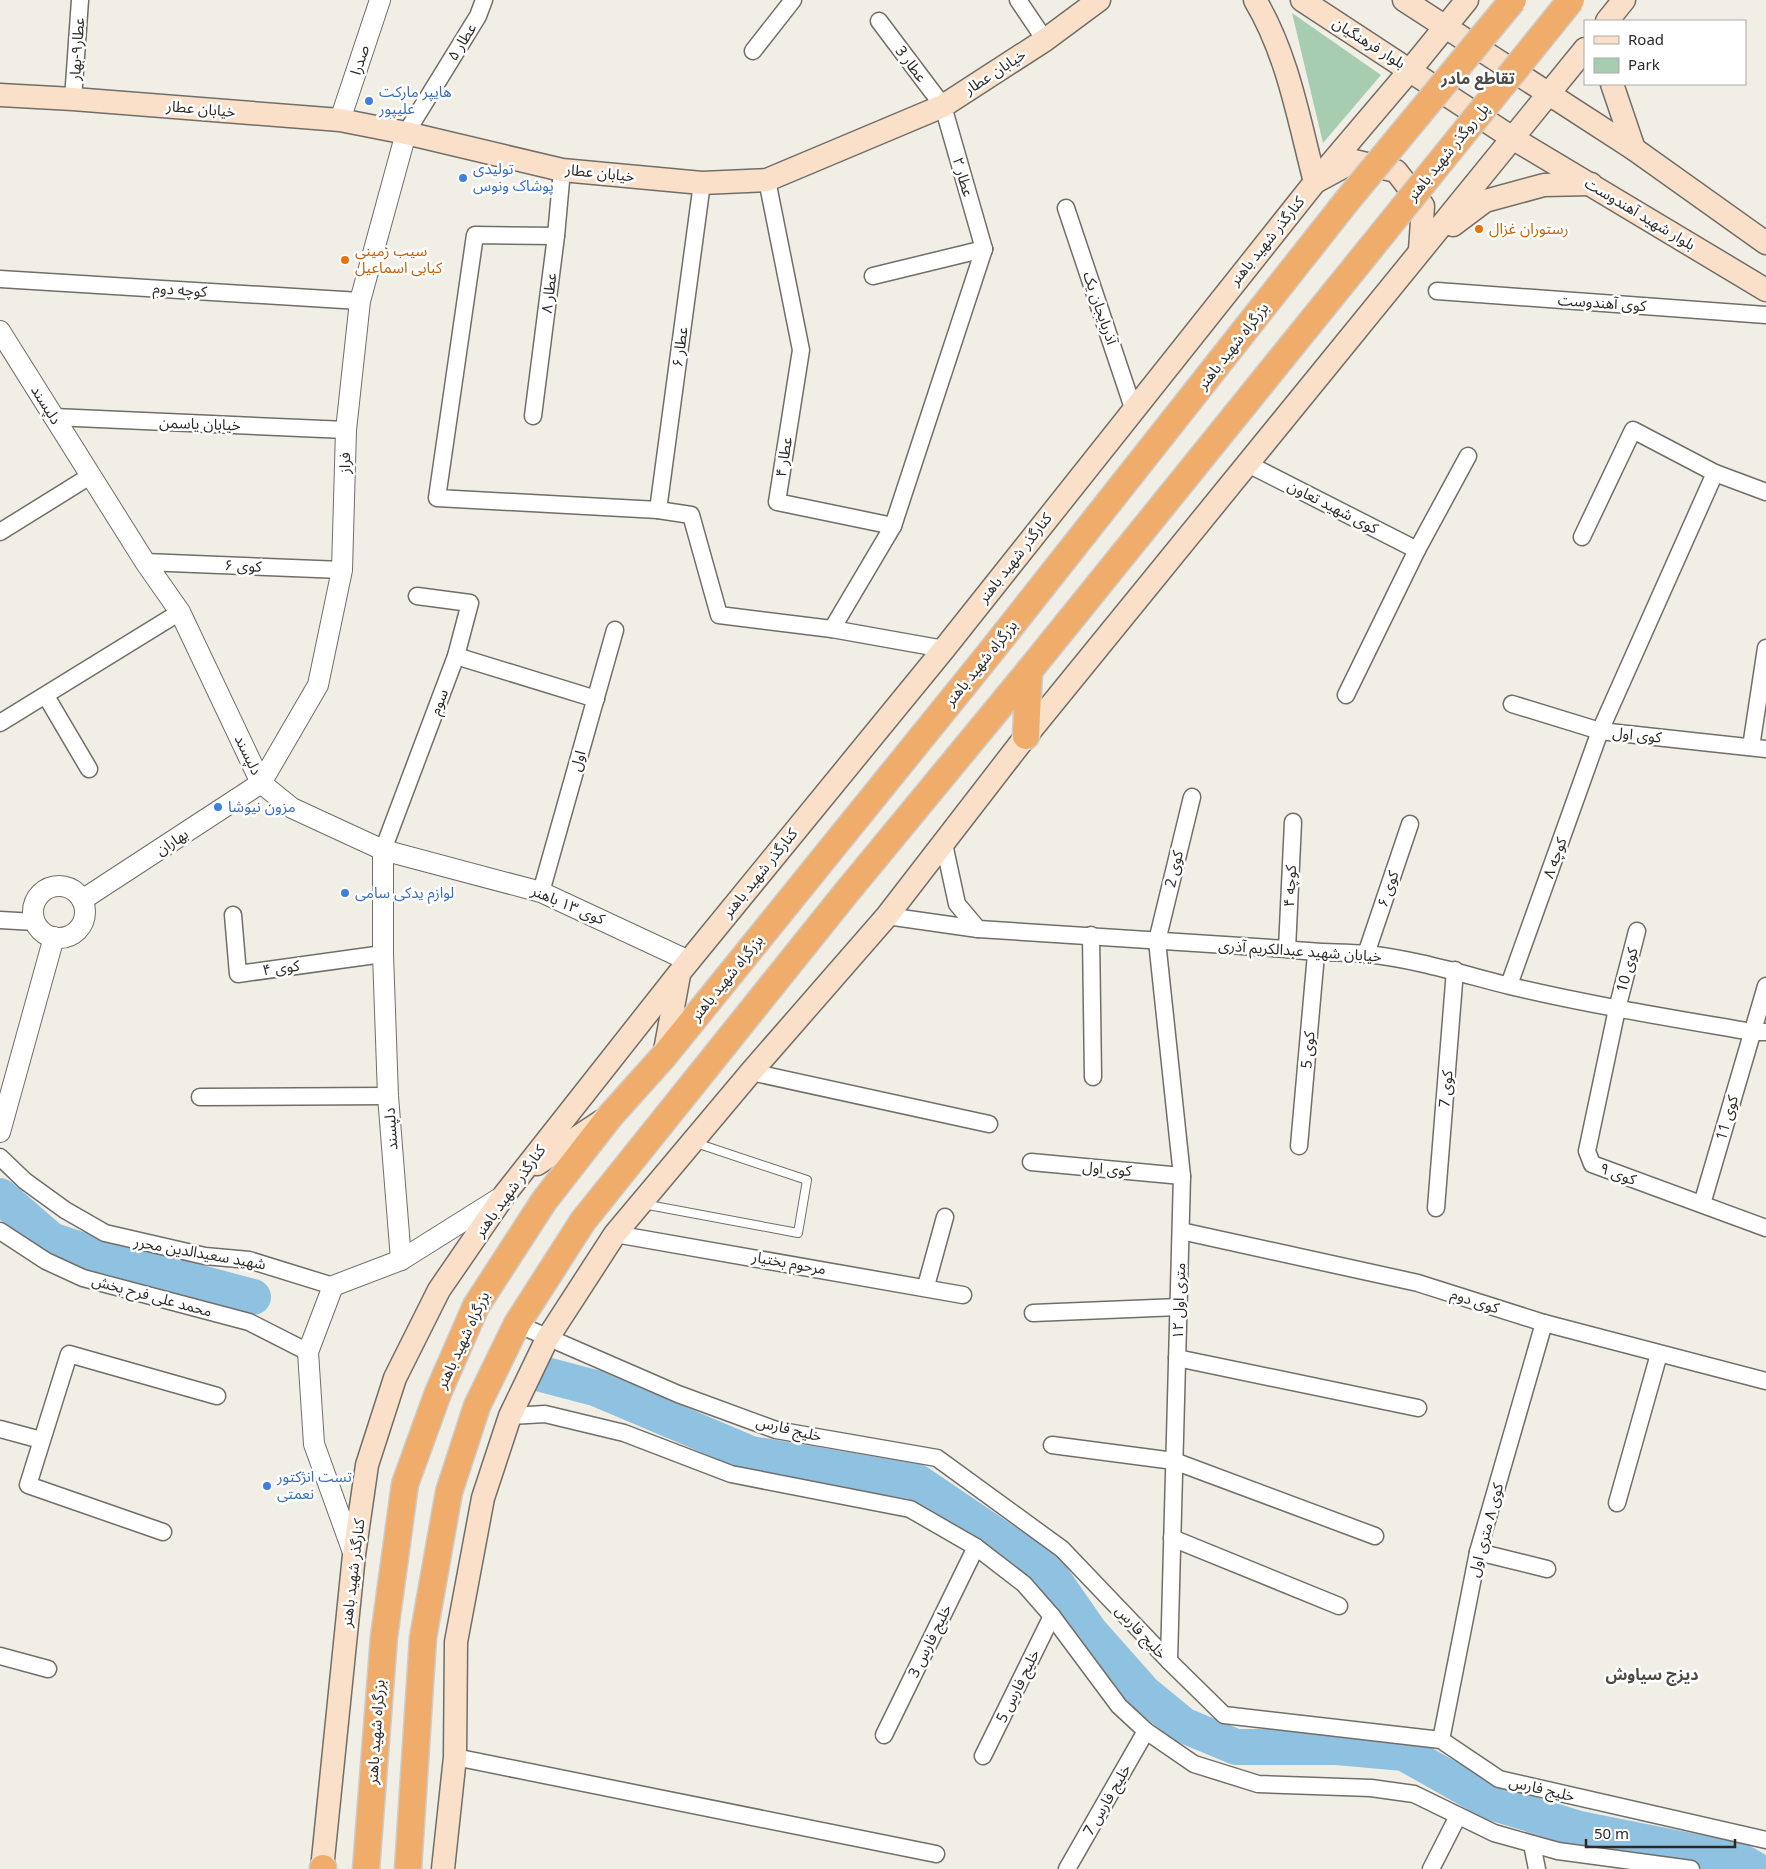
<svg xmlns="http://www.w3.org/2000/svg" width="1766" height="1869" font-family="Georgia,'Noto Sans Arabic',serif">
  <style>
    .green { fill: #a7cdb1 }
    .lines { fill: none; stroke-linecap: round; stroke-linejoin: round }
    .river { stroke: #8fc1e1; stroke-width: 36 }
    .service-casing { stroke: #716e68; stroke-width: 10 }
    .minor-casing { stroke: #716e68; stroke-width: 19 }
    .tertiary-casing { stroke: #716e68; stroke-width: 22 }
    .secondary-casing { stroke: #716e68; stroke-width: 25 }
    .trunk-casing { stroke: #cccccb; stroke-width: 29 }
    .service { stroke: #fff; stroke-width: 8 }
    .minor { stroke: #fff; stroke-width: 16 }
    .tertiary { stroke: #fff; stroke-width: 20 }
    .secondary { stroke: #fae0c8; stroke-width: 22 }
    .trunk { stroke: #f0ac6b; stroke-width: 26 }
    .trunk-bridge-casing { stroke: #cccccb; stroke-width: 29; stroke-linecap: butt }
    .trunk-bridge { stroke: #f0ac6b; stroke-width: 26 }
    .shop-dot { fill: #3f7fe0; stroke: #fff; stroke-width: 2 }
    .food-dot { fill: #e8710a; stroke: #fff; stroke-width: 2 }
    .labels { text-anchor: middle; stroke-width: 5; stroke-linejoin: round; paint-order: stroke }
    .street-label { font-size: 15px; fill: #2b2a27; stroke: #fff }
    .shop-label { font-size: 15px; fill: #366cbe; stroke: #fff; text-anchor: start }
    .food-label { font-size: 15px; fill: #c56008; stroke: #fff; text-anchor: start }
    .neighbourhood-label { font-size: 16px; font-weight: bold; fill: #4c4a44; stroke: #fff }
  </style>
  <rect width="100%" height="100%" fill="#f1eee6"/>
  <polygon class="green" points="1292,13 1381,75 1323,143"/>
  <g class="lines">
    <g class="river">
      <polyline points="0,1196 51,1240 99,1256 253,1297"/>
      <polyline points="538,1373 595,1388 751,1454 917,1482 1047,1570 1090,1632 1144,1693 1183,1725 1236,1747 1337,1747 1404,1753 1491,1802 1579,1829 1740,1861 1754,1869"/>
    </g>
    <g class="service-casing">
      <polyline id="service" points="643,1204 798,1233 807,1180 696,1143"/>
    </g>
    <g class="minor-casing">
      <g id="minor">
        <polyline points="1018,0 1045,40"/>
        <polyline points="879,21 943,106 984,249"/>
        <polyline points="753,51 793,0"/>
        <polyline points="73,99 80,0"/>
        <polyline points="406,133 478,16 484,0"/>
        <polyline points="767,180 801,350 777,502 893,526 832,629"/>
        <polyline points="1066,208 1133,408"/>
        <polyline points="556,236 475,235 437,498 658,510 691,515 719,615 832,629 944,649"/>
        <polyline points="873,276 984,249"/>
        <polyline points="0,279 360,301"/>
        <polyline points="1437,291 1766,315"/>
        <polyline points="533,416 556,236 562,170"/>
        <polyline points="54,417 346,430"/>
        <polyline points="1248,464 1417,550"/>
        <polyline points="658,510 702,183"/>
        <polyline points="893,526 984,249"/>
        <polyline points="0,532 90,476"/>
        <polyline points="1582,537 1633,430 1715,473 1766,492"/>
        <polyline points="145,562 342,570"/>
        <polyline points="456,656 596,699"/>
        <polyline points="1346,695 1417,550 1468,456"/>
        <polyline points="46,696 89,769"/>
        <polyline points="1512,704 1600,731 1766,749"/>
        <polyline points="0,723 180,612"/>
        <polyline points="1751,747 1766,648"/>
        <polyline points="944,844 957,904 978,929"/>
        <polyline points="383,850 456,656 470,603 417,596"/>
        <polyline points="541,892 615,630"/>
        <polyline points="233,915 238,974 383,954"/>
        <path d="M887,916L978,929L1287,949C1315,953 1339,952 1366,954C1415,959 1462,974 1510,986C1590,1005 1671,1018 1752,1032H1766"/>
        <polyline points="0,920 35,922"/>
        <polyline points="1637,931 1617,1009 1587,1151 1592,1164 1766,1228"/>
        <polyline points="1091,935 1093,1077"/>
        <polyline points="1287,949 1293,822"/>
        <polyline points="1366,954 1410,824"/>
        <polyline points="1509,985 1600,731 1715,473"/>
        <polyline points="751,1072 989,1124"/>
        <polyline points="200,1097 388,1096"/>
        <polyline points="1299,1146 1316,954"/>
        <polyline points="0,1157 25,1181 65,1210 105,1233 205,1256 249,1260 333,1286"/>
        <polyline points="1031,1162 1182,1176"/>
        <polyline points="1702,1204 1766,986"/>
        <polyline points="1436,1208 1455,970"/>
        <polyline points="0,1231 46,1261 83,1278 249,1322 308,1352"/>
        <polyline points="1181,1231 1418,1283 1544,1323 1766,1381"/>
        <polyline points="615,1234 963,1295"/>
        <polyline points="926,1286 945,1217"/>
        <polyline points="1033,1313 1179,1307"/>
        <polyline points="517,1324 678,1394 776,1430 937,1458 1062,1549 1169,1661 1224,1715 1441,1740 1499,1779 1766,1840"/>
        <polyline points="1177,1358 1418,1408"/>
        <polyline points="510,1416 545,1414 624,1433 731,1474 910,1509 976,1547 1024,1584 1052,1616 1119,1706 1146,1731 1194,1764 1258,1784 1371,1788 1414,1794 1494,1833 1558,1851 1691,1869"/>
        <polyline points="0,1429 41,1440"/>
        <polyline points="1052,1445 1174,1461 1375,1536"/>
        <polyline points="1617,1503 1659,1354"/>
        <polyline points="163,1532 28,1485 69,1354 217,1396"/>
        <polyline points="1172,1538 1339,1606"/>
        <polyline points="1478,1552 1547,1569"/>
        <polyline points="0,1656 48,1669"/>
        <polyline points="1169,1661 1182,1176 1157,941 1192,797"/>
        <polyline points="884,1735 976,1547"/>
        <polyline points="1441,1740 1478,1552 1544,1323"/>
        <polyline points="983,1756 1052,1616"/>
        <polyline points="455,1757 936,1854"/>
        <polyline points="1532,1844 1537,1869"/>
        <polyline points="1067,1869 1146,1731"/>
        <polyline points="1431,1869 1458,1816"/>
      </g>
    </g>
    <g class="tertiary-casing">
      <g id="tertiary">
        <polyline points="340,120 380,0"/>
        <polyline points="0,331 145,562 180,612 261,783 292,808 383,850 541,892 689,961"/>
        <polyline points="383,850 383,954 388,1096 401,1260"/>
        <circle cx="59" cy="912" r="26"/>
        <polyline points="82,900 261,783 318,685 342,570 346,430 360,301 406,133"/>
        <polyline points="0,1132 54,937"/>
        <polyline points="354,1555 314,1444 308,1352 333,1286 401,1260 503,1196"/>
      </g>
    </g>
    <g class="secondary-casing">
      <g id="secondary">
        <path d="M1255,0C1288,55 1299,121 1315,182L1354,161L1396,171L1423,206L1420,250"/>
        <polyline points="1302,0 1514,139 1766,290"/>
        <polyline points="1404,0 1634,149 1766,243"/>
        <polyline points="1607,21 1624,0"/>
        <polyline points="1612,84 1634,149"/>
        <polyline points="0,95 73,99 340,120 406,133 562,170 702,183 767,180 943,106 1045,40 1099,0"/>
        <polyline points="1453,225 1485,201 1544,185 1591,184"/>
        <polyline points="664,1056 679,975"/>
        <polyline points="537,1164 602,1121"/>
        <polyline points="322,1869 354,1555 367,1465 395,1378 439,1290 505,1194 680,972 944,649 1315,182 1411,69 1467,0"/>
        <polyline points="443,1869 455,1757 456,1642 483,1498 510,1416 547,1339 615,1234 751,1072 887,916 1026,736 1585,49"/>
      </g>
    </g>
    <g class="trunk-casing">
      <g id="trunk">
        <polyline points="1026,736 1029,671"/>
        <polyline points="323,1868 323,1869"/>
        <polyline points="366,1869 384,1637 405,1484 438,1393 476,1306 544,1201 611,1115 664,1056 989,654 1346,202"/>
        <polyline points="408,1869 423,1638 449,1492 477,1406 517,1324 583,1221 846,893 1029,671 1382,234"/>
      </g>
    </g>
    <use href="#service" class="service"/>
    <use href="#minor" class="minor"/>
    <use href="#tertiary" class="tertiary"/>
    <use href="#secondary" class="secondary"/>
    <use href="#trunk" class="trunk"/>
    <g class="trunk-bridge-casing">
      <g id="trunk-bridge">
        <polyline points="1346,202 1513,0"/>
        <polyline points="1382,234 1571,0"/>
      </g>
    </g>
    <use href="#trunk-bridge" class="trunk-bridge"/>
  </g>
  <g class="shop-dot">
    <circle cx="369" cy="101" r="5"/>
    <circle cx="463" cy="178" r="5"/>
    <circle cx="218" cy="807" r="5"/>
    <circle cx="345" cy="893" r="5"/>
    <circle cx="267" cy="1486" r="5"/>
  </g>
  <g class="food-dot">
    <circle cx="1479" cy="229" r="5"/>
    <circle cx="345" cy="260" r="5"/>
  </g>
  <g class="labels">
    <g class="street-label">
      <text transform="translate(462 42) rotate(-58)" y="5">عطار ۵</text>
      <text transform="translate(1369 43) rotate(32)" y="5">بلوار فرهنگیان</text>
      <text transform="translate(77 49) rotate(-86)" y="5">عطار۹-بهار</text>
      <text transform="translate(360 60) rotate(-72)" y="5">صدرا</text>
      <text transform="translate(911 64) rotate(53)" y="5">عطار 3</text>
      <text transform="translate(995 72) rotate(-33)" y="5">خیابان عطار</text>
      <text transform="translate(201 109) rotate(5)" y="5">خیابان عطار</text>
      <text transform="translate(1448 152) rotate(-51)" y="5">پل روگذر شهید باهنر</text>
      <text transform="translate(600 173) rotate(6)" y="5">خیابان عطار</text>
      <text transform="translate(963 177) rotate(74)" y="5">عطار ۲</text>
      <text transform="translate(1640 214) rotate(31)" y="5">بلوار شهید آهندوست</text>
      <text transform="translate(1267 241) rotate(-51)" y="5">کنارگذر شهید باهنر</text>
      <text transform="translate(180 290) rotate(4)" y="5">کوچه دوم</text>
      <text transform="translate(549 293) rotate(-83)" y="5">عطار ۸</text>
      <text transform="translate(1602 303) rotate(4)" y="5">کوی آهندوست</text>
      <text transform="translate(1100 308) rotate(71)" y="5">آذربایجان یک</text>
      <text transform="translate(1233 346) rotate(-52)" y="5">بزرگراه شهید باهنر</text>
      <text transform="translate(680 347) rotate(-82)" y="5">عطار ۶</text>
      <text transform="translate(46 405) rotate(58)" y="5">دلپسند</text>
      <text transform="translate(200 424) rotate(2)" y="5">خیابان یاسمن</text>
      <text transform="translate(784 457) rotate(-81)" y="5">عطار ۴</text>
      <text transform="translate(345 463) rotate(-89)" y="5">فراز</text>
      <text transform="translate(1333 507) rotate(27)" y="5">کوی شهید تعاون</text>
      <text transform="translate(1015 558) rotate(-52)" y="5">کنارگذر شهید باهنر</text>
      <text transform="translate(243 566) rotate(2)" y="5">کوی ۶</text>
      <text transform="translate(981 663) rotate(-51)" y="5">بزرگراه شهید باهنر</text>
      <text transform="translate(439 702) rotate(-69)" y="5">سوم</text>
      <text transform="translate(1637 735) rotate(6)" y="5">کوی اول</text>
      <text transform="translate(248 755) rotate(64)" y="5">دلپسند</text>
      <text transform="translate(578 761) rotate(-74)" y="5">اول</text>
      <text transform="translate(172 842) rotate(-33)" y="5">بهاران</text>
      <text transform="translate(1555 858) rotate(-70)" y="5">کوچه ۸</text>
      <text transform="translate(1174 869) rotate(-77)" y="5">کوی 2</text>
      <text transform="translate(760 873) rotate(-51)" y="5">کنارگذر شهید باهنر</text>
      <text transform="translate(1290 886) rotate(-87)" y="5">کوچه ۴</text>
      <text transform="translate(1388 889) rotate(-71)" y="5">کوی ۶</text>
      <text transform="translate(568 905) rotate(23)" y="5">کوی ۱۳ باهنر</text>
      <text transform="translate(1300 951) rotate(4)" y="5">خیابان شهید عبدالکریم آذری</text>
      <text transform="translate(281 968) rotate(-8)" y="5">کوی ۴</text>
      <text transform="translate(1627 970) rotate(-75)" y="5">کوی 10</text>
      <text transform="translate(727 978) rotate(-51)" y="5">بزرگراه شهید باهنر</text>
      <text transform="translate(1308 1050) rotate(-85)" y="5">کوی 5</text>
      <text transform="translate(1446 1089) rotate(-85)" y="5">کوی 7</text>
      <text transform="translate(1727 1118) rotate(-74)" y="5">کوی 11</text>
      <text transform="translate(391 1129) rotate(-94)" y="5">دلپسند</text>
      <text transform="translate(1107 1169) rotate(5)" y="5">کوی اول</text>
      <text transform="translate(1618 1174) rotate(20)" y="5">کوی ۹</text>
      <text transform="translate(510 1191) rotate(-54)" y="5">کنارگذر شهید باهنر</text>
      <text transform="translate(200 1253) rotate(10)" y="5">شهید سعیدالدین محرر</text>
      <text transform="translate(789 1263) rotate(10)" y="5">مرحوم بختیار</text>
      <text transform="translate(152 1296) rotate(15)" y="5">محمد علی فرح بخش</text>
      <text transform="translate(1179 1301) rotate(-88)" y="5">۱۲ متری اول</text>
      <text transform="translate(1475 1301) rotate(18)" y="5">کوی دوم</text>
      <text transform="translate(463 1340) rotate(-65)" y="5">بزرگراه شهید باهنر</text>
      <text transform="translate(789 1429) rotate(13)" y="5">خلیج فارس</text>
      <text transform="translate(1486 1530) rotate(-75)" y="5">کوی ۸ متری اول</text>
      <text transform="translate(353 1573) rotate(-83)" y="5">کنارگذر شهید باهنر</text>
      <text transform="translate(1141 1632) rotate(47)" y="5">خلیج فارس</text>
      <text transform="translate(930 1641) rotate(-64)" y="5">خلیج فارس 3</text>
      <text transform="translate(1018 1686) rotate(-64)" y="5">خلیج فارس 5</text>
      <text transform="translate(376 1732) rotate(-86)" y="5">بزرگراه شهید باهنر</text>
      <text transform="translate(1542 1789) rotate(13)" y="5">خلیج فارس</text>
      <text transform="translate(1107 1800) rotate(-60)" y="5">خلیج فارس 7</text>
    </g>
    <g class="shop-label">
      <text x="379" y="97">هایپر مارکت<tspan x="379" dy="17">علیپور</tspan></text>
      <text x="473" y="174">تولیدی<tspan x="473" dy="17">پوشاک ونوس</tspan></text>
      <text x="228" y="812">مزون نیوشا</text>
      <text x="355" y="898">لوازم یدکی سامی</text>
      <text x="277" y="1482">تست انژکتور<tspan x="277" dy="17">نعمتی</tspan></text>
    </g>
    <g class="food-label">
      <text x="1489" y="234">رستوران غزال</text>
      <text x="355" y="256">سیب زمینی<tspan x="355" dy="17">کبابی اسماعیل</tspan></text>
    </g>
    <g class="neighbourhood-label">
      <text x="1478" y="84">تقاطع مادر</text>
      <text x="1652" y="1680">دیزج سیاوش</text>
    </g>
  </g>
  <rect x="1584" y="20" width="162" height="65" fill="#ffffff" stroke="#aaaaa9"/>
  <rect x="1594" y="36" width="25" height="8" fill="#fae0c8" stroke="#aaaaa9"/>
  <text x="1628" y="45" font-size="15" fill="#2b2a27">Road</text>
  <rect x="1594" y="58" width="25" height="15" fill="#a7cdb1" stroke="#aaaaa9"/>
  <text x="1628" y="70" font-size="15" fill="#2b2a27">Park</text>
  <path d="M1586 1839v8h149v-8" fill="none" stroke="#2b2a27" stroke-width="2.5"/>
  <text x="1594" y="1839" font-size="15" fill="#2b2a27" stroke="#ffffff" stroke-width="4" paint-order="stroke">50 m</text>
</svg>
